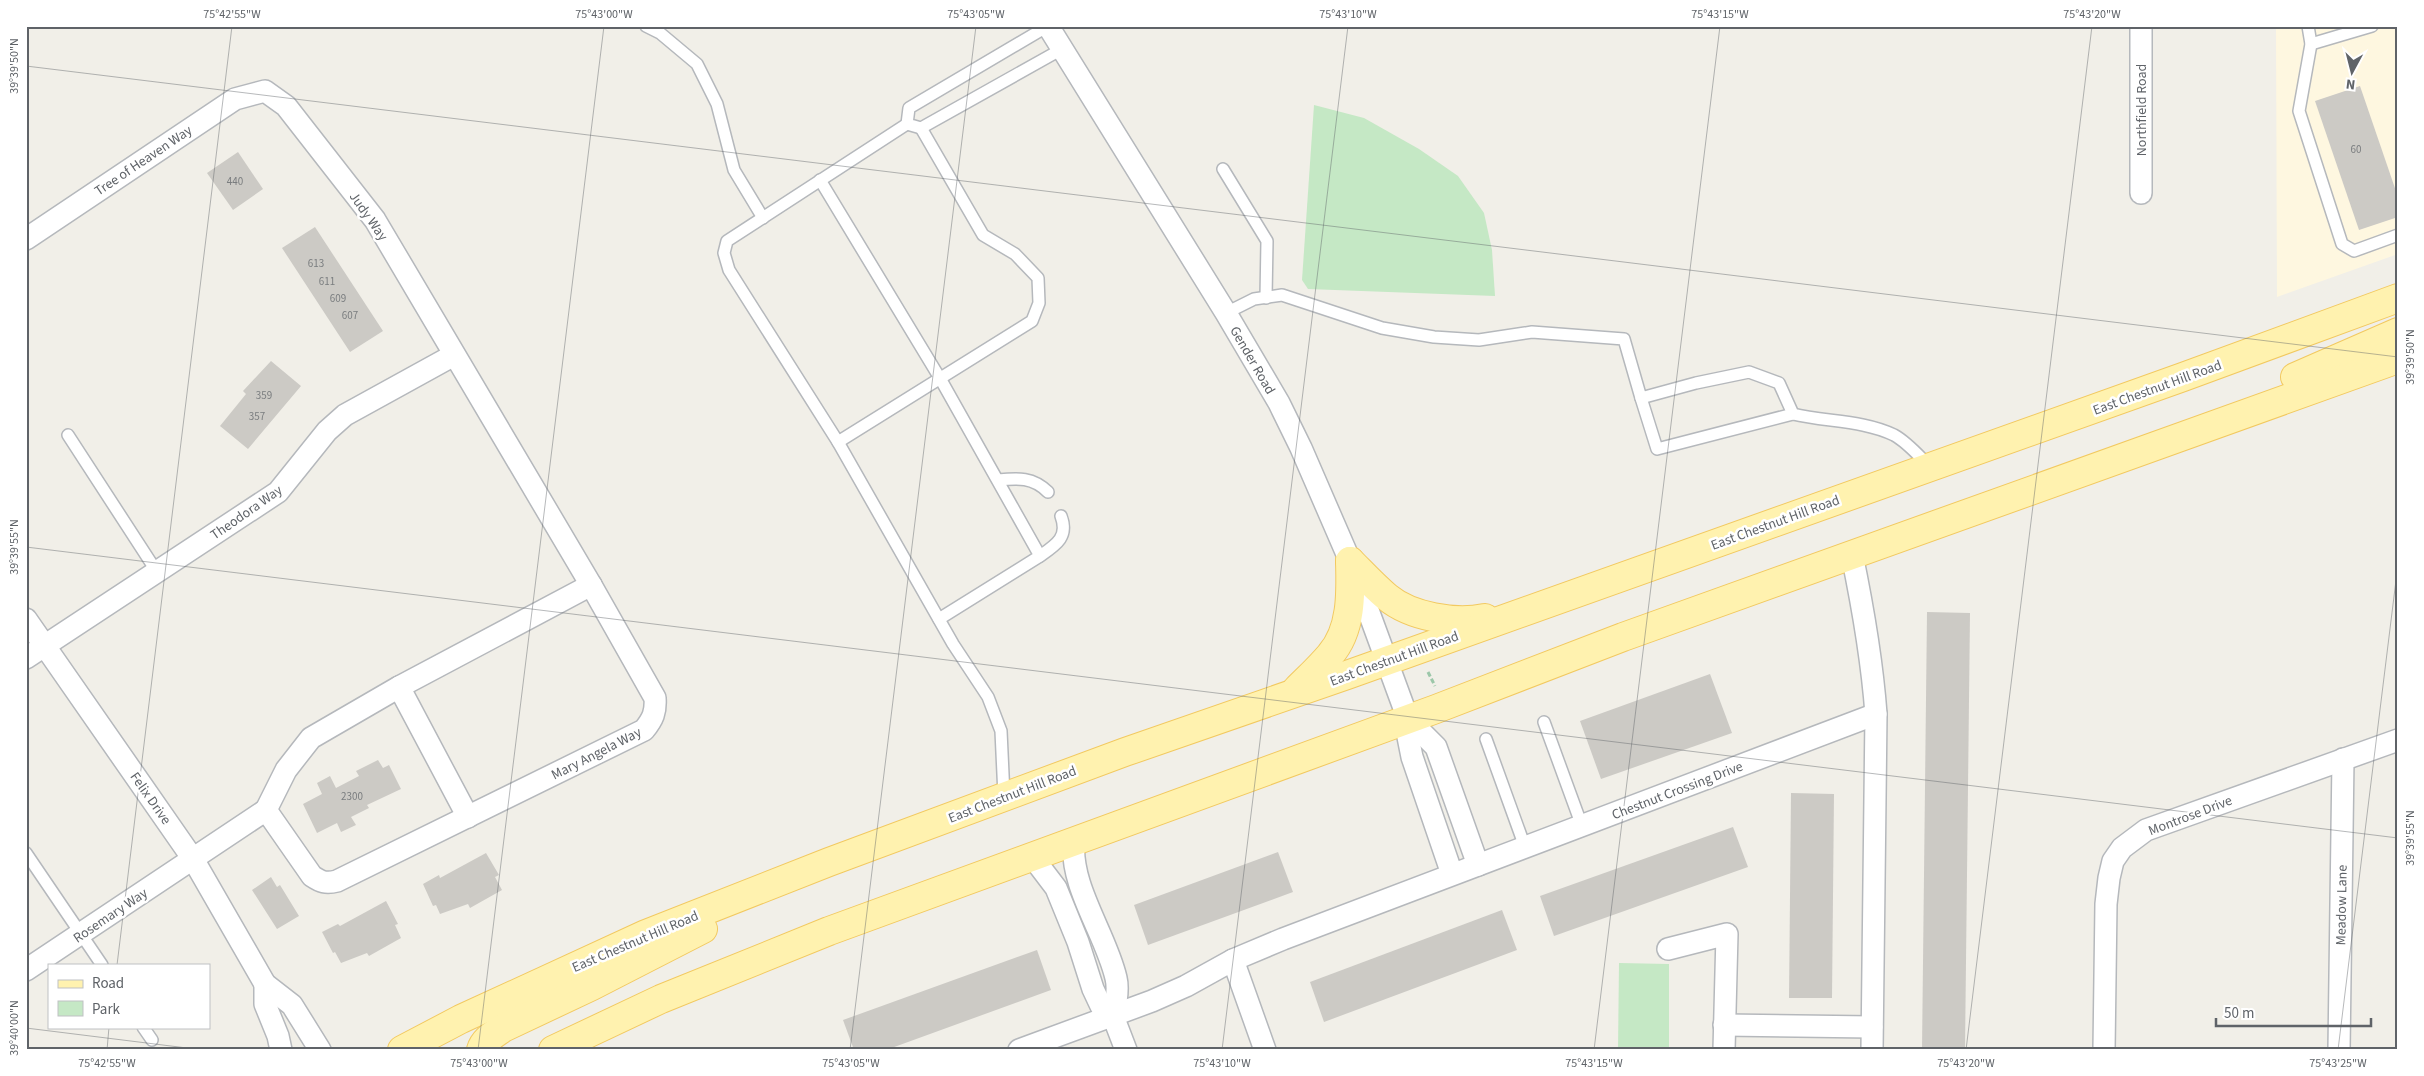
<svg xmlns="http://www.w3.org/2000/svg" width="2424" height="1076" font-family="'Source Sans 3',sans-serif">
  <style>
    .commercial { fill: #fef7e0 }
    .green { fill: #c5e8c5 }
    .building { fill: #cccac5 }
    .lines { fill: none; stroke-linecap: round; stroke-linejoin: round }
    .service-casing { stroke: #b5b8bc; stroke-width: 14 }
    .minor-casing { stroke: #b5b8bc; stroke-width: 24 }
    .primary-casing { stroke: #f2c960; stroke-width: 30 }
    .path { stroke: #9cc7a9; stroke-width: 3; stroke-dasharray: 5 2.5; stroke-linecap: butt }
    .service { stroke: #fff; stroke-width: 11 }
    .minor { stroke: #fff; stroke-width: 21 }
    .primary { stroke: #fff2af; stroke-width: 28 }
    .ticks { fill: none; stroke: #5f6368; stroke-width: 1; stroke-opacity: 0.45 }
    .labels { text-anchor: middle; stroke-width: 5; stroke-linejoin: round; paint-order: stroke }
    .number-label { font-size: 11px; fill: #7a7d7f }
    .street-label { font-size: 14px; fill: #5f6368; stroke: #fff }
    .neatline { fill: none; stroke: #5f6368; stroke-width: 2 }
    .ticks-label { font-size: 12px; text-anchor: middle; fill: #5f6368 }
  </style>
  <rect width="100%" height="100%" fill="#f1efe8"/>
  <polygon class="commercial" points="2276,26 2398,26 2398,254 2277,297"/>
  <g class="green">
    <polygon points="1314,105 1364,118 1419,149 1458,176 1484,213 1492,250 1495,296 1308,289 1302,280"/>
    <polygon points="1619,963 1669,964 1669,1050 1618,1050"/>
  </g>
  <g class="building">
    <polygon points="2360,86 2398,197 2398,217 2359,230 2315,101"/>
    <polygon points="238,152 263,189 233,210 207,173"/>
    <polygon points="315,227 383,331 350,352 282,248"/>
    <polygon points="271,361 301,386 248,449 220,426 246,394 243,391"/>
    <polygon points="1927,612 1970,613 1965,1050 1922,1050"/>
    <polygon points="1710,674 1732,733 1601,779 1580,721"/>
    <polygon points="378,760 383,768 389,765 401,789 367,805 369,808 351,817 356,825 341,832 337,823 317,833 303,804 322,794 317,783 330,776 336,788 359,776 356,771"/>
    <polygon points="1791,793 1834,794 1832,998 1789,998"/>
    <polygon points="1733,827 1748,867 1554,936 1540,896"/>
    <polygon points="1278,852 1293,892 1148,945 1134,905"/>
    <polygon points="486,853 499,875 495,877 502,890 470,908 468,904 440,914 436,905 433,906 423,884 439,875 440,878"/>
    <polygon points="271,877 277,887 280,885 299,916 277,929 252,890"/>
    <polygon points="386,901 398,924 395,925 401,938 369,956 367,953 341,963 335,952 333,953 322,932 338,924 340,926"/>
    <polygon points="1502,910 1517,950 1324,1022 1310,982"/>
    <polygon points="1037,950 1051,990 886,1050 854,1050 843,1020"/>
  </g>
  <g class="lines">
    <g class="service-casing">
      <g id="service">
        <polyline points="646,26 660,33 697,64 717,104 734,170 763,218"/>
        <polyline points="1048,26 909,108 907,124 921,128 1062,49"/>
        <polyline points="2308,26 2311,44 2299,111 2342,244 2354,251 2398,235"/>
        <polyline points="2311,44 2372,26"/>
        <polyline points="907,124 727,241 724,253 729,270 838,442 953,644 988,697 1001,731 1004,796"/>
        <polyline points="1223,169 1267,241 1266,298"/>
        <polyline points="820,180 941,380 1040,556 939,619"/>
        <path d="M1226,313L1254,299L1282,295L1382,328L1434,337L1479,340L1532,332L1624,339L1641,398L1696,383L1749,372L1779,383L1793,414C1826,422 1863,420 1894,435C1907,442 1919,456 1929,466"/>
        <polyline points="1641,398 1657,449 1793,414"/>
        <polyline points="68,435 157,572"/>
        <polyline points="838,442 1032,321 1039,303 1038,278 1015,254 983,235 921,128"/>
        <path d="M998,480C1018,478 1033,477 1048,492"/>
        <path d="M1040,556C1056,545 1069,537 1061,516"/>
        <polyline points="1544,722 1582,826"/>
        <polyline points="1486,739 1525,847"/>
        <polyline points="26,853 102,965"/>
        <polyline points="143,1027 152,1040"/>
      </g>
    </g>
    <g class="minor-casing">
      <g id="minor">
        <polyline points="1048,26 1226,313 1279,403 1301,448 1350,561 1408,719 1408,737 1412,757 1452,874"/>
        <polyline points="2141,193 2141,26"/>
        <path d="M26,239L235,99L265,91L286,106L375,220L591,585L655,698C656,712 653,719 644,730L337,881C326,884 321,882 312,876L266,810"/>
        <path d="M1852,555C1863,608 1872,660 1876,714L1872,1050"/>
        <polyline points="26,619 193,859 265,984 292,1005 320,1050"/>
        <polyline points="26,658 278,492 327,431 345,415 454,355"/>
        <polyline points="399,687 468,817"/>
        <polyline points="1408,719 1436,747 1478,865"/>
        <polyline points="266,810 286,770 311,738 399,687 591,585"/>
        <path d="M1074,840C1069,886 1106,934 1116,978C1119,990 1116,1004 1113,1016"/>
        <polyline points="1027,857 1037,863 1056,888 1078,942 1093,989 1101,1006 1113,1016 1126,1050"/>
        <polyline points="1668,949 1727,934 1724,1050"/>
        <polyline points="1233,960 1265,1050"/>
        <polyline points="26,970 266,810"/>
        <polyline points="265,984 265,1004 278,1036 281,1050"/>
        <polyline points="1724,1025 1872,1027"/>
        <polyline points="1019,1050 1152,1001 1186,986 1233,960 1283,939 1876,714"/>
        <polyline points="2104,1050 2106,904 2109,878 2113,861 2122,848 2146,830 2398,740"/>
        <polyline points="2339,1050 2343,759"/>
      </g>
    </g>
    <g class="primary-casing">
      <g id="primary">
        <polyline points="2295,377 2398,332"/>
        <path d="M1350,561C1362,573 1374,586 1387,597C1411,617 1455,624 1485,618"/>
        <path d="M1297,689C1308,678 1320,667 1330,655C1352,630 1351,593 1350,561"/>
        <polyline points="402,1050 461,1019 646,934 829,862 1125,752 1347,675 2183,377 2398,298"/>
        <path d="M481,1050C484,1039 495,1034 503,1028L592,986L703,929"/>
        <polyline points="553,1050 661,999 829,931 1436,709 1623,637 2398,359"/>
      </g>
    </g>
    <polyline class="path" points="1428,672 1435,686"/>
    <use href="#service" class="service"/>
    <use href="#minor" class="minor"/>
    <use href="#primary" class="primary"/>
  </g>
  <path class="ticks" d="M26,66L2398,357M26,547L2398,838M117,965L232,26M26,1028L203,1050M107,1050L109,1027M478,1050L604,26M850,1050L976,26M1222,1050L1348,26M1594,1050L1720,26M1966,1050L2092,26M2338,1050L2398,564"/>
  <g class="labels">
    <g class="number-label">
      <text x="2356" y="153">60</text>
      <text x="235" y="185">440</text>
      <text x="316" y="267">613</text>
      <text x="327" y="285">611</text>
      <text x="338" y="302">609</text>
      <text x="350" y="319">607</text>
      <text x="264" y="399">359</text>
      <text x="257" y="420">357</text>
      <text x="352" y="800">2300</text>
    </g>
    <g class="street-label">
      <text transform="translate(2141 110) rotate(-90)" y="5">Northfield Road</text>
      <text transform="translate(143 160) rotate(-34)" y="5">Tree of Heaven Way</text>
      <text transform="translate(369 216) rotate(55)" y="5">Judy Way</text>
      <text transform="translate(1253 360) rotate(60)" y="5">Gender Road</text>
      <text transform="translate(2157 387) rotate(-20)" y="5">East Chestnut Hill Road</text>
      <text transform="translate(246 512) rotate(-35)" y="5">Theodora Way</text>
      <text transform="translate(1775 522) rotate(-20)" y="5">East Chestnut Hill Road</text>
      <text transform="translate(1394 658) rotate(-20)" y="5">East Chestnut Hill Road</text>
      <text transform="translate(596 753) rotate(-27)" y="5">Mary Angela Way</text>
      <text transform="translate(1677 790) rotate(-21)" y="5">Chestnut Crossing Drive</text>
      <text transform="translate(1012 794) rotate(-21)" y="5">East Chestnut Hill Road</text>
      <text transform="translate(151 798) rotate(55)" y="5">Felix Drive</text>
      <text transform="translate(2190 815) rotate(-21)" y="5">Montrose Drive</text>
      <text transform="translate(2341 905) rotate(-89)" y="5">Meadow Lane</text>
      <text transform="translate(110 915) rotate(-34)" y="5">Rosemary Way</text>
      <text transform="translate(635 941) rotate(-23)" y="5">East Chestnut Hill Road</text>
    </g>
  </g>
  <rect width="2424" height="1076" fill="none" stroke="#ffffff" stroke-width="55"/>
  <rect x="48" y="964" width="162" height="65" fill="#ffffff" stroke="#bfc1c3"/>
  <rect x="58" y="980" width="25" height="8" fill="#fff2af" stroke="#bfc1c3"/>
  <text x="92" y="988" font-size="15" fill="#5f6368">Road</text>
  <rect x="58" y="1001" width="25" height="15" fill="#c5e8c5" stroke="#bfc1c3"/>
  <text x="92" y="1014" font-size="15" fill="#5f6368">Park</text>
  <g transform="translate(2352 72) rotate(187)" stroke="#ffffff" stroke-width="4" paint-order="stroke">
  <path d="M0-4L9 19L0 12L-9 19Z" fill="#5f6368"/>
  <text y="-8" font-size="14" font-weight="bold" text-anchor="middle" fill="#5f6368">N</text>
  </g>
  <path d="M2216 1018v8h155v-8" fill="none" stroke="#5f6368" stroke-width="2.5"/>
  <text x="2224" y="1018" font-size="15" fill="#5f6368" stroke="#ffffff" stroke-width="4" paint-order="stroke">50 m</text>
  <rect x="28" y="28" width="2368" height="1020" class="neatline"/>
  <g class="ticks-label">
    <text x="232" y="18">75°42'55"W</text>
    <text x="604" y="18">75°43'00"W</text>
    <text x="976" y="18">75°43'05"W</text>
    <text x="1348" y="18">75°43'10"W</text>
    <text x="1720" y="18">75°43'15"W</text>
    <text x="2092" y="18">75°43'20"W</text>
    <text transform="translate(14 66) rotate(-90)" y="4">39°39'50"N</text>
    <text transform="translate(2410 357) rotate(-90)" y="4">39°39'50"N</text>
    <text transform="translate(14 547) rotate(-90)" y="4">39°39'55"N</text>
    <text transform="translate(2410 838) rotate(-90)" y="4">39°39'55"N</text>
    <text transform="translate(14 1028) rotate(-90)" y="4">39°40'00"N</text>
    <text x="107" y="1067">75°42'55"W</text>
    <text x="479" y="1067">75°43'00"W</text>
    <text x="851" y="1067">75°43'05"W</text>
    <text x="1222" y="1067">75°43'10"W</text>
    <text x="1594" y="1067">75°43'15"W</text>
    <text x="1966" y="1067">75°43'20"W</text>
    <text x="2338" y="1067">75°43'25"W</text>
  </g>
</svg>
